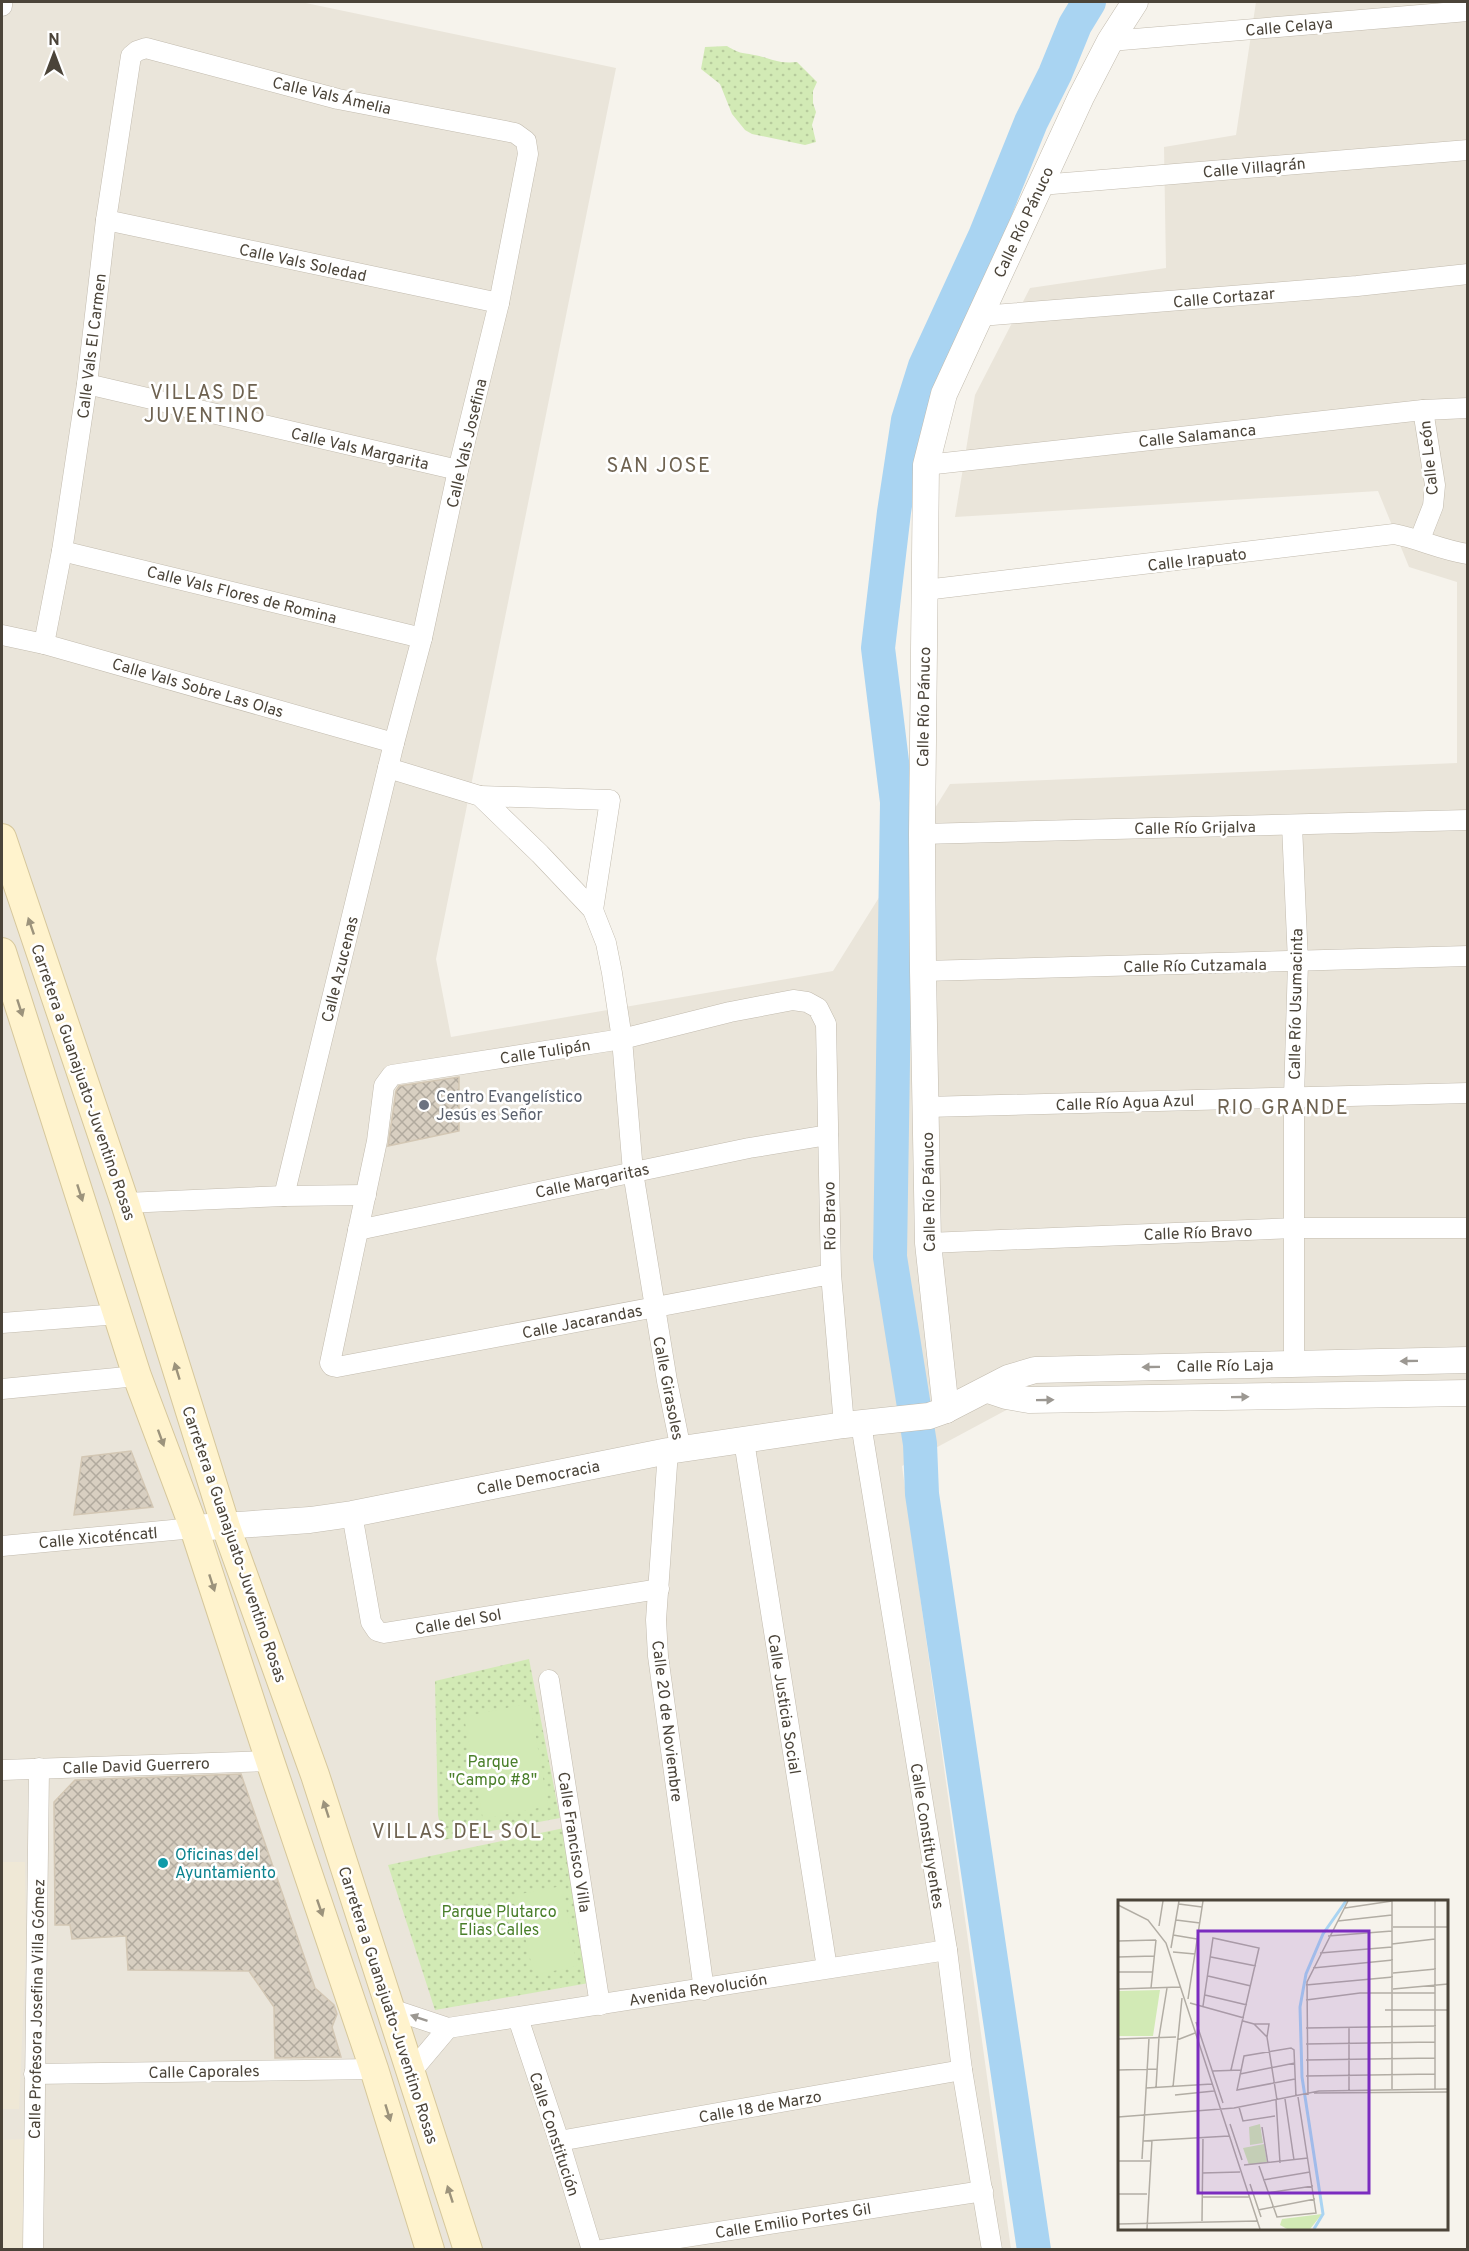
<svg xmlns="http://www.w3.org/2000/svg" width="1469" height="2251" font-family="Overpass,sans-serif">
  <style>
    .residential { fill: #eae5da }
    .education { fill: #efe8d6 }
    .green { fill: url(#green-dots) }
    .pitch { fill: #d2eab5 }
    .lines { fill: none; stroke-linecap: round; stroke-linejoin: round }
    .river { stroke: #a9d4f2; stroke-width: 34 }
    .building { fill: url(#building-cross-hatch); stroke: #d3c7b4; stroke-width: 1.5 }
    .minor-casing { stroke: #c2bbae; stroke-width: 21 }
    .tertiary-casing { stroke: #c2bbae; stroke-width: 27 }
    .secondary-casing { stroke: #d6c79b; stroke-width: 30 }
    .minor { stroke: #fff; stroke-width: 20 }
    .tertiary { stroke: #fff; stroke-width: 26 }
    .secondary { stroke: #fff3cd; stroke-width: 28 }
    .oneway { fill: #9c937c }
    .oneway2 { fill: #9c9892 }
    .worship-dot { fill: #6b7280; stroke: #fff; stroke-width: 2 }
    .culture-dot { fill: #0f9aa8; stroke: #fff; stroke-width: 2 }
    .labels { text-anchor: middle; stroke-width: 5; stroke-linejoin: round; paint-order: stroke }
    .street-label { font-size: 16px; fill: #4b4439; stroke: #fff }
    .worship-label { font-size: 16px; fill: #5b616d; stroke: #fff; text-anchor: start }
    .park-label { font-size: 16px; fill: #4a7f2a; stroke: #fff }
    .culture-label { font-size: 16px; fill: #0d838f; stroke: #fff; text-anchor: start }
    .quarter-label { font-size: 20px; letter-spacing: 1.5px; fill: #6e6250; stroke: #fff }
    .inset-river { fill: none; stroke: #a9d4f2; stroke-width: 3 }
    .inset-road { fill: none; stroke: #b2ada4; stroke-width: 1.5 }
    .view { fill: #7b2cbf; fill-opacity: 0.15; stroke: #7b2cbf; stroke-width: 3 }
    .inset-edge { fill: none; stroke: #4b4439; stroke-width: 3 }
  </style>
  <defs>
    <pattern id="green-dots" width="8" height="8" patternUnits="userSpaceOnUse" patternTransform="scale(1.5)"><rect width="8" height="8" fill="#d2eab5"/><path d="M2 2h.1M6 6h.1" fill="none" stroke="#b6ca9c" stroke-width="1.8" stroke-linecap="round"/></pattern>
    <pattern id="building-cross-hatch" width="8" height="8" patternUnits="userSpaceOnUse" patternTransform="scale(1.5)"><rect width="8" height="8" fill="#d8cfc1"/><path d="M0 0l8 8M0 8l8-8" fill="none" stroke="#b1aa9e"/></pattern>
  </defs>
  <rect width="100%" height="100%" fill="#f6f3ec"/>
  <polygon class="residential" points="2,2 301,2 616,68 436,959 451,1037 833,971 950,784 1457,763 1457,582 1409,567 1378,491 955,517 975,395 1030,288 1166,268 1164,147 1236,135 1256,2 1467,2 1467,1380 1049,1387 902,1466 1011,2249 2,2250"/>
  <g class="education">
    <polygon points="2,1862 25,1862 26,1948 19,2109 2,2109"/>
    <polygon points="25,2139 24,2249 2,2249 2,2140"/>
  </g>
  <g class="green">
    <path d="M727,46C740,54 740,52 754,55C772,58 776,64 797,62L817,82L813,91V103L816,112L812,125L816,142L805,145L752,134L745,130L732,114L720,84L701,69L705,47Z"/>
    <polygon points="529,1659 560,1818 443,1840 438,1815 435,1681"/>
    <polygon points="564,1828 589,1983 435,2010 388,1865"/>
  </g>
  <g class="pitch">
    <polygon points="530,1703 548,1806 483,1819 464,1717"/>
    <polygon points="562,1886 577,1966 534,1975 515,1895"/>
  </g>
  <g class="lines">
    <polyline class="river" points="1034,2250 922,1494 920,1444 890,1257 897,802 878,648 894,512 908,420 925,366 985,236 1031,122 1055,74 1075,25 1089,2"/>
  </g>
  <g class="building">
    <polygon points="459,1077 459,1131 388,1146 396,1091 399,1086"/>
    <polygon points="131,1451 153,1507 74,1515 82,1457"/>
    <polygon points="241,1774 315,1988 334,2005 337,2014 332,2027 341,2057 275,2058 274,2007 249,1971 128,1970 126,1936 72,1939 70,1925 55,1925 54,1802 75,1780"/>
  </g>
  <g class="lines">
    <g class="minor-casing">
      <g id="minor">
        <polyline points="2,6 2,2"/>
        <polyline points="1110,41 1468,11"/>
        <polyline points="1040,185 1468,150"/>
        <polyline points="106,220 499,303"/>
        <polyline points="980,316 1357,286 1468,274"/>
        <polyline points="87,384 458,470"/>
        <polyline points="926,465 1423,410 1468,408"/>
        <polyline points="1420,539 1433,506 1435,485 1423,410"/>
        <polyline points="62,551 422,638"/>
        <path d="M925,590L1394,534C1420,539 1441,550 1468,554"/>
        <polyline points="2,635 44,644 394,743"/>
        <polyline points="44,644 62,551 87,384 106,220 131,56 137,51 146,48 338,99 515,133 526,141 528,154 499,303 458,470 422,638 394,743 284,1196"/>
        <polyline points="388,768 480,796 540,854 593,910 606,943 612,973 622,1039 633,1172 667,1381 681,1450"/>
        <polyline points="480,796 610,800 593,910"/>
        <polyline points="1292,825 1298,962 1294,1097 1294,1363"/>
        <polyline points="922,834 1468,820"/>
        <polyline points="923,971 1468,956"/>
        <polyline points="926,1107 1468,1093"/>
        <polyline points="125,1203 284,1196 366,1195"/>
        <polyline points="358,1230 749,1148 828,1135"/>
        <polyline points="928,1243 1295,1228 1468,1228"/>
        <polyline points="831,1274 337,1367 332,1366 330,1363 377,1141 384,1086 392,1075 622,1039 730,1012 793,1000 807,1002 818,1008 826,1024 831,1274 844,1425"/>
        <polyline points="2,1323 119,1314"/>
        <polyline points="2,1389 137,1376"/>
        <polyline points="861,1424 947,1950 962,2070 992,2250"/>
        <polyline points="744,1441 827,1968"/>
        <polyline points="668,1451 656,1620 658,1656 704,1990"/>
        <polyline points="352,1514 371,1622 377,1631 384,1633 659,1589"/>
        <polyline points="2,1546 194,1528"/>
        <polyline points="549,1680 600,2005"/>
        <polyline points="2,1770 270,1761"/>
        <polyline points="391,2009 448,2028 947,1950"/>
        <polyline points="518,2018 559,2141 592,2250"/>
        <polyline points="410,2073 448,2028"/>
        <polyline points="34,2074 374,2069"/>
        <polyline points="559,2141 962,2070"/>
        <polyline points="33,2250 39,1768"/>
        <polyline points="602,2250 983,2191"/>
      </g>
    </g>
    <g class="tertiary-casing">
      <g id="tertiary">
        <polyline points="988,1390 1006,1396 1029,1400 1468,1393"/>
        <polyline points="946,1410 928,1243 923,971 922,834 926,465 944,394 1081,97 1110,41 1135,2"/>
        <polyline points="194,1528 310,1520 352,1514 668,1451 844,1425 929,1416 946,1410 1008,1378 1035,1370 1468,1360"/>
      </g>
    </g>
    <g class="secondary-casing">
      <g id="secondary">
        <polyline points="2,838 125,1203 226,1527 315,1775 468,2250"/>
        <polyline points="2,952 137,1376 194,1528 270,1761 374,2069 430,2250"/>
      </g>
    </g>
    <use href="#minor" class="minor"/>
    <use href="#tertiary" class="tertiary"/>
    <use href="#secondary" class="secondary"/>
  </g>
  <defs><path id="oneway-solid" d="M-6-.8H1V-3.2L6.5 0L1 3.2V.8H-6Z" transform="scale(1.5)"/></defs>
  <g class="oneway">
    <use href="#oneway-solid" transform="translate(31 926) rotate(-109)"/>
    <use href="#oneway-solid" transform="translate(20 1008) rotate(72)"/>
    <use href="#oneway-solid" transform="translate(80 1193) rotate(72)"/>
    <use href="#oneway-solid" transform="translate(177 1371) rotate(-107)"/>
    <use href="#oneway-solid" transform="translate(161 1438) rotate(70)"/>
    <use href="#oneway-solid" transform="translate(212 1583) rotate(72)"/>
    <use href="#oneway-solid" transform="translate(326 1809) rotate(-108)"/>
    <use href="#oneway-solid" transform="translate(320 1908) rotate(71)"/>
    <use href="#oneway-solid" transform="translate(388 2113) rotate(73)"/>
    <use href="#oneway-solid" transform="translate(450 2194) rotate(-108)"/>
  </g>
  <g class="oneway2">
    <use href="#oneway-solid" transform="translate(1409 1361) rotate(179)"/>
    <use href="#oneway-solid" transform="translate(1151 1367) rotate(179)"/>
    <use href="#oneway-solid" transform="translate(1240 1397) rotate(-1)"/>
    <use href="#oneway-solid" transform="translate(1045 1400) rotate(-1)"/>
    <use href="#oneway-solid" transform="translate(419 2018) rotate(-161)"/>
  </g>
  <circle class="worship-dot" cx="424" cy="1105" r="6"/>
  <circle class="culture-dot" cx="163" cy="1863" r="6"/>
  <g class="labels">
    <g class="street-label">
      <text transform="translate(1289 26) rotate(-5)" y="6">Calle Celaya</text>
      <text transform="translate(332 95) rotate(13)" y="6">Calle Vals Ámelia</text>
      <text transform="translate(1254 167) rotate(-5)" y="6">Calle Villagrán</text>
      <text transform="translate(1023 222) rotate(-65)" y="6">Calle Río Pánuco</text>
      <text transform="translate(303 262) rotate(12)" y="6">Calle Vals Soledad</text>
      <text transform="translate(1224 297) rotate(-5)" y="6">Calle Cortazar</text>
      <text transform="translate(91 346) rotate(-83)" y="6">Calle Vals El Carmen</text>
      <text transform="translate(1197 435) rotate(-6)" y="6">Calle Salamanca</text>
      <text transform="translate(466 443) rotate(-77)" y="6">Calle Vals Josefina</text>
      <text transform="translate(360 448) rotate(13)" y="6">Calle Vals Margarita</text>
      <text transform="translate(1428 458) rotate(-96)" y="6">Calle León</text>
      <text transform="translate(1197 559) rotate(-7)" y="6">Calle Irapuato</text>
      <text transform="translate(242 594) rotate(14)" y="6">Calle Vals Flores de Romina</text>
      <text transform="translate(198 687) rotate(16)" y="6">Calle Vals Sobre Las Olas</text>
      <text transform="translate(923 707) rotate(-89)" y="6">Calle Río Pánuco</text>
      <text transform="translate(1195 827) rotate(-1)" y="6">Calle Río Grijalva</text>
      <text transform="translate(1195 965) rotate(-1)" y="6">Calle Río Cutzamala</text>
      <text transform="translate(339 969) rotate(-76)" y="6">Calle Azucenas</text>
      <text transform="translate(1295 1004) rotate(-89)" y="6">Calle Río Usumacinta</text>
      <text transform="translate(545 1051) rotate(-9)" y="6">Calle Tulipán</text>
      <text transform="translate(84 1082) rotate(71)" y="6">Carretera a Guanajuato-Juventino Rosas</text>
      <text transform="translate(1125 1102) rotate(-2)" y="6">Calle Río Agua Azul</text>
      <text transform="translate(592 1180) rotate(-12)" y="6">Calle Margaritas</text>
      <text transform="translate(928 1192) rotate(-91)" y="6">Calle Río Pánuco</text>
      <text transform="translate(829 1216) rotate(-91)" y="6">Río Bravo</text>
      <text transform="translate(1198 1232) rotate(-2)" y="6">Calle Río Bravo</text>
      <text transform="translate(582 1321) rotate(-11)" y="6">Calle Jacarandas</text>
      <text transform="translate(1225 1365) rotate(-1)" y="6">Calle Río Laja</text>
      <text transform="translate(669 1388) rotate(79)" y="6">Calle Girasoles</text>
      <text transform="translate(538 1477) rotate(-11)" y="6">Calle Democracia</text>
      <text transform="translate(98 1537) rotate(-5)" y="6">Calle Xicoténcatl</text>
      <text transform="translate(235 1544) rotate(71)" y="6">Carretera a Guanajuato-Juventino Rosas</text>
      <text transform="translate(458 1621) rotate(-10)" y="6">Calle del Sol</text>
      <text transform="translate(785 1704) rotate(81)" y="6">Calle Justicia Social</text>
      <text transform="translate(668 1721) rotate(83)" y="6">Calle 20 de Noviembre</text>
      <text transform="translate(136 1765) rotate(-2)" y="6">Calle David Guerrero</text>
      <text transform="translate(928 1836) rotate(81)" y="6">Calle Constituyentes</text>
      <text transform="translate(575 1842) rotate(81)" y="6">Calle Francisco Villa</text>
      <text transform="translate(698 1989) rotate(-9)" y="6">Avenida Revolución</text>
      <text transform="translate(389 2005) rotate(72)" y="6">Carretera a Guanajuato-Juventino Rosas</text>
      <text transform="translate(36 2009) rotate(-89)" y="6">Calle Profesora Josefina Villa Gómez</text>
      <text transform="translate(204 2071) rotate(-1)" y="6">Calle Caporales</text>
      <text transform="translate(760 2106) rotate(-10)" y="6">Calle 18 de Marzo</text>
      <text transform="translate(555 2134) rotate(72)" y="6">Calle Constitución</text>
      <text transform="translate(793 2220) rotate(-9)" y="6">Calle Emilio Portes Gil</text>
    </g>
    <g class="worship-label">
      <text x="436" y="1102">Centro Evangelístico<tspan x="436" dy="18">Jesús es Señor</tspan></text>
    </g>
    <g class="park-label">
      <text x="493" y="1767">Parque<tspan x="493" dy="18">"Campo #8"</tspan></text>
      <text x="499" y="1917">Parque Plutarco<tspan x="499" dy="18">Elias Calles</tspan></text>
    </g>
    <g class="culture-label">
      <text x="175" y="1860">Oficinas del<tspan x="175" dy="18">Ayuntamiento</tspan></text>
    </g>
    <g class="quarter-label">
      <text x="205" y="399">VILLAS DE<tspan x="205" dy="23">JUVENTINO</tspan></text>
      <text x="659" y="472">SAN JOSE</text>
      <text x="1283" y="1114">RIO GRANDE</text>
      <text x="457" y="1838">VILLAS DEL SOL</text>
    </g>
  </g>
  <g transform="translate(1118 1900)">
    <rect width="330" height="330" fill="#f6f3ec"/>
    <path d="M42,90L35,136H0V91ZM142,224L145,243L132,245L131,227ZM146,244L149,262L131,265L125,248ZM204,314L192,329H169L162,325L164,319Z" fill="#d2eab5"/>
    <path class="inset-river" d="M196,329L205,314L184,177L182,107L188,74L205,34L228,1"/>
    <path class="inset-road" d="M317,1V189M61,4L84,7M0,5L30,20L48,43L142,329M227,8L274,1M58,20L82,23M220,21L274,15M41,26L45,1M275,27H330M55,35L79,39M210,36L274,31M0,41L38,40M274,44L317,39M53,48L61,1M55,52L77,54M202,53L274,47M0,57L36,56M93,57L138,66M195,68L275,60M0,72H34M275,73L318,69M90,76L133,86M188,85L275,77M33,88L38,40M0,89L62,87M275,89L330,84M87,95L129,105M70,99L85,1M188,100L242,93H317M72,103L126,118M85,106L95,38L141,48L113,170M267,110H330M125,121L136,124L149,137M78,122L105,203M136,124H151L149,137L159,200M231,127V190M188,128L318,126M0,139L58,137M59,140L77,133M188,144L317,142M188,160L317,158M0,170L39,169M95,171L123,170M122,174L177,163M188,176L317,174M177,179L119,190L126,156L173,148L176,150L178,197M55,187L64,98M28,188L94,184M38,188L41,137L49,88M274,189V1M196,193L330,192M57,195L96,191M190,195L189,82L230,1M167,199L176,260M158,200L162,263M121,207L125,221L157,216M0,217L116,208L201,191L330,189M112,224L124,260M144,227L150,264M25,241L111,236M24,259L31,138M0,261H32M126,265L190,258M141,266L159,317L198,313L180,197M84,273L122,272M145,280L192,272M132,284L143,317M149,293L195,286M0,294H29M84,297H131M140,310L197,299M84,321L85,237M0,324L140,321M29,329L34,240"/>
    <path class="view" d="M80,31H251V293H80Z"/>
    <rect width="330" height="330" class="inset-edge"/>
  </g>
  <rect width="1469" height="2251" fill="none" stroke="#4b4439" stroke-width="6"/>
  <g transform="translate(54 54)" stroke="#ffffff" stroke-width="4.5" paint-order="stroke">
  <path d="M0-4.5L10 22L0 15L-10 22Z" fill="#4b4439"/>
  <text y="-9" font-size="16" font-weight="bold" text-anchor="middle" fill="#4b4439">N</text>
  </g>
</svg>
